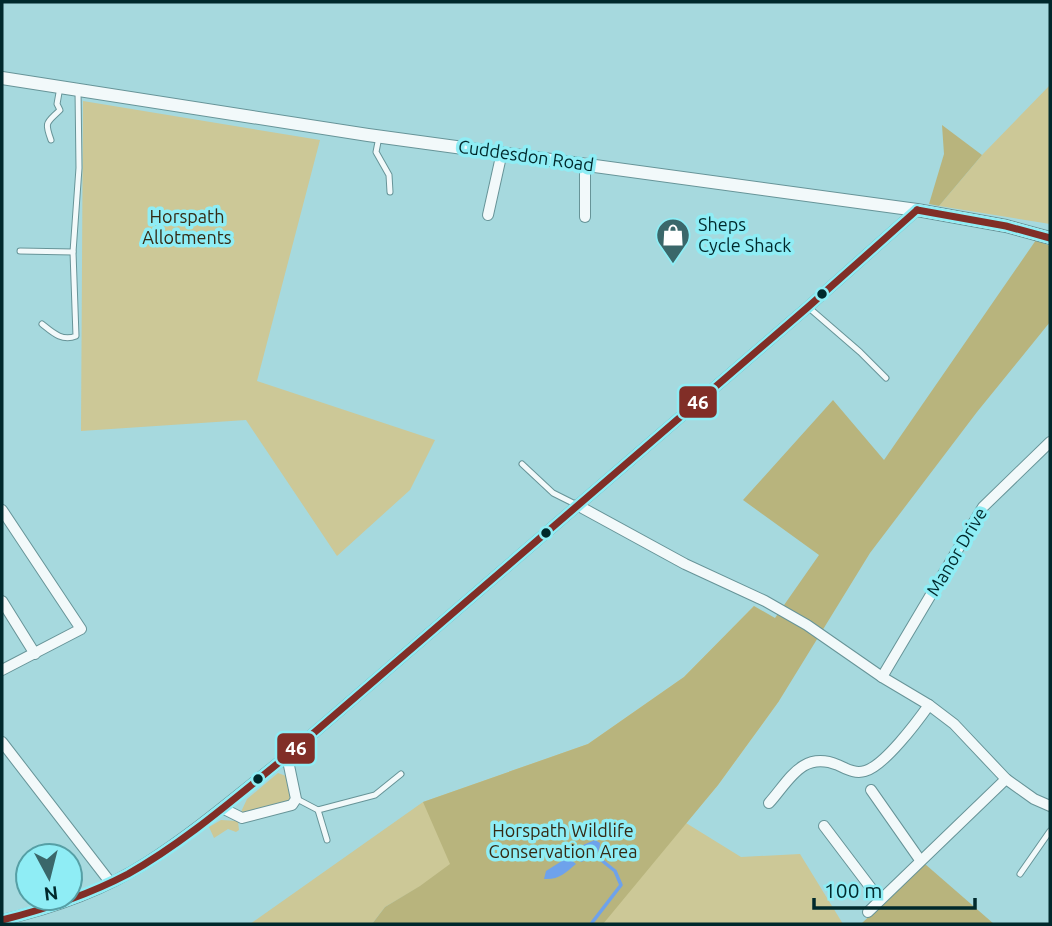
<svg xmlns="http://www.w3.org/2000/svg" width="1052" height="926" font-family="Ubuntu,sans-serif">
  <style>
    .green { fill: #ccc897 }
    .forest { fill: #b8b47d }
    .water { fill: #6ea2eb }
    .lines { fill: none; stroke-linecap: round; stroke-linejoin: round }
    .stream { stroke: #6ea2eb; stroke-width: 3.5 }
    .service-casing { stroke: #679498; stroke-width: 7 }
    .minor-casing { stroke: #679498; stroke-width: 12 }
    .tertiary-casing { stroke: #679498; stroke-width: 14 }
    .service { stroke: #f2f9fa; stroke-width: 5 }
    .minor { stroke: #f2f9fa; stroke-width: 10 }
    .tertiary { stroke: #f2f9fa; stroke-width: 12 }
    .bus-1-casing { stroke: #8fedf5; stroke-width: 12 }
    .bus-1 { stroke: #812e27; stroke-width: 7 }
    .bus-dot { fill: #00292c; stroke: #8fedf5; stroke-width: 2.5 }
    .labels { text-anchor: middle; stroke-width: 7; stroke-linejoin: round; paint-order: stroke }
    .street-label { font-size: 18px; fill: #00292c; stroke: #8fedf5 }
    .park-label { font-size: 18px; fill: #352a14; stroke: #8fedf5 }
    .poi-label { font-size: 18px; fill: #00292c; stroke: #8fedf5; text-anchor: start }
    .line-badge { stroke: #8fedf5; stroke-width: 2.5 }
    .badge-label { font-size: 19px; text-anchor: middle; font-weight: bold; fill: #fff }
  </style>
  <rect width="100%" height="100%" fill="#a6d9de"/>
  <g class="green">
    <polygon points="1050,85 1050,224 939,206 982,155"/>
    <polygon points="83,101 320,140 257,381 435,440 410,490 337,556 246,420 81,431"/>
    <polygon points="754,606 779,701 718,785 686,823 741,857 800,854 843,924 488,924 450,865 421,886 385,907 372,924 250,924 423,802 588,744 684,677"/>
    <polygon points="278,773 286,776 291,794 288,803 240,814 247,799"/>
    <polygon points="221,820 238,821 239,830 236,832 228,829 214,838 209,827"/>
  </g>
  <g class="forest">
    <polygon points="942,125 982,155 939,206 929,204 944,154"/>
    <polygon points="1036,240 1050,246 1050,322 977,412 870,553 779,701 718,785 603,924 372,924 385,907 420,886 450,864 423,802 588,744 684,677 754,606 775,618 819,555 743,500 833,400 884,460"/>
    <polygon points="925,864 994,924 861,924"/>
  </g>
  <g class="water">
    <path d="M595,840L600,843C600,855 592,858 581,862L575,853L583,845Z"/>
    <path d="M568,857L576,864C565,873 559,880 544,879L546,871Z"/>
  </g>
  <g class="lines">
    <polyline class="stream" points="591,924 621,885 615,871 595,855"/>
    <g class="service-casing">
      <g id="service">
        <polyline points="379,137 376,152 389,175 390,192"/>
        <path d="M51,140C44,121 47,123 60,110L57,104L60,87"/>
        <polyline points="20,251 73,252"/>
        <polyline points="808,307 860,352 886,378"/>
        <path d="M42,324C52,332 62,342 76,336L73,252L79,168L78,90"/>
        <polyline points="522,464 553,493 577,505"/>
        <polyline points="297,799 318,810 375,795 401,774"/>
        <polyline points="318,810 327,840"/>
        <polyline points="1020,874 1050,831"/>
      </g>
    </g>
    <g class="minor-casing">
      <g id="minor">
        <polyline points="585,164 585,217"/>
        <polyline points="488,215 502,152"/>
        <polyline points="577,505 685,564 765,601 807,625 882,677 929,705 954,724 1006,779 1034,799 1050,806"/>
        <polyline points="2,510 81,629 2,670"/>
        <polyline points="2,601 35,654"/>
        <polyline points="882,677 983,507 1050,442"/>
        <polyline points="2,742 110,882"/>
        <polyline points="871,790 920,860"/>
        <path d="M769,803C789,781 802,750 838,765C847,769 855,774 865,771C884,766 917,722 929,705"/>
        <polyline points="222,808 242,818 292,805 296,799 287,756"/>
        <polyline points="824,826 880,900"/>
        <polyline points="868,912 1006,779"/>
        <path d="M2,920C51,909 104,890 146,863C196,831 241,792 287,756L808,307L917,210"/>
      </g>
    </g>
    <g class="tertiary-casing">
      <polyline id="tertiary" points="2,78 368,135 917,210 1006,226 1050,238"/>
    </g>
    <use href="#service" class="service"/>
    <use href="#minor" class="minor"/>
    <use href="#tertiary" class="tertiary"/>
    <g class="bus-1-casing">
      <g id="bus-1">
        <polyline points="917,210 1006,226 1050,238"/>
        <path d="M2,920C46,909 88,895 128,874C185,842 236,797 287,756L808,307L917,210"/>
      </g>
    </g>
    <use href="#bus-1" class="bus-1"/>
  </g>
  <defs>
    <g id="shop-pin" transform="scale(1.75)"><path d="M0 17L-7.5 6A9.5 9.5 0 1 1 7.5 6Z" fill="#3a676a" stroke="#8fedf5"/><path d="M-5-2.5h2.3a2.7 3.5 0 0 1 5.4 0H5L5.5 6h-11ZM-1.5-2.5h3a1.5 2.3 0 0 0-3 0Z" fill="#fff"/></g>
  </defs>
  <g fill-rule="evenodd">
    <use href="#shop-pin" x="673" y="235"/>
  </g>
  <g class="bus-dot">
    <circle cx="822" cy="294" r="6"/>
    <circle cx="546" cy="533" r="6"/>
    <circle cx="258" cy="779" r="6"/>
  </g>
  <g class="labels">
    <g class="street-label">
      <text transform="translate(526 156) rotate(8)" y="6">Cuddesdon Road</text>
      <text transform="translate(957 552) rotate(-59)" y="6">Manor Drive</text>
    </g>
    <g class="park-label">
      <text x="187" y="223">Horspath<tspan x="187" dy="21">Allotments</tspan></text>
      <text x="563" y="837">Horspath Wildlife<tspan x="563" dy="21">Conservation Area</tspan></text>
    </g>
    <g class="poi-label">
      <text x="698" y="231">Sheps<tspan x="698" dy="21">Cycle Shack</tspan></text>
    </g>
  </g>
  <g class="line-badge">
    <rect x="678" y="385" width="40" height="34" rx="7" fill="#812e27"/>
    <rect x="276" y="732" width="40" height="33" rx="7" fill="#812e27"/>
  </g>
  <g class="badge-label">
    <text x="698" y="409">46</text>
    <text x="296" y="755">46</text>
  </g>
  <rect width="1052" height="926" fill="none" stroke="#00292c" stroke-width="7"/>
  <g transform="translate(49 877) rotate(173)"><circle r="33" fill="#8fedf5" stroke="#569fa5" stroke-width="2"/>
  <path d="M0-5L12 26L0 18L-12 26Z" fill="#3a676a"/>
  <text y="-10" font-size="19" font-weight="bold" text-anchor="middle" fill="#00292c">N</text>
  </g>
  <path d="M814 898v10h161v-10" fill="none" stroke="#00292c" stroke-width="3.5"/>
  <text x="824" y="898" font-size="21" fill="#00292c" stroke="#8fedf5" stroke-width="5" paint-order="stroke">100 m</text>
</svg>
